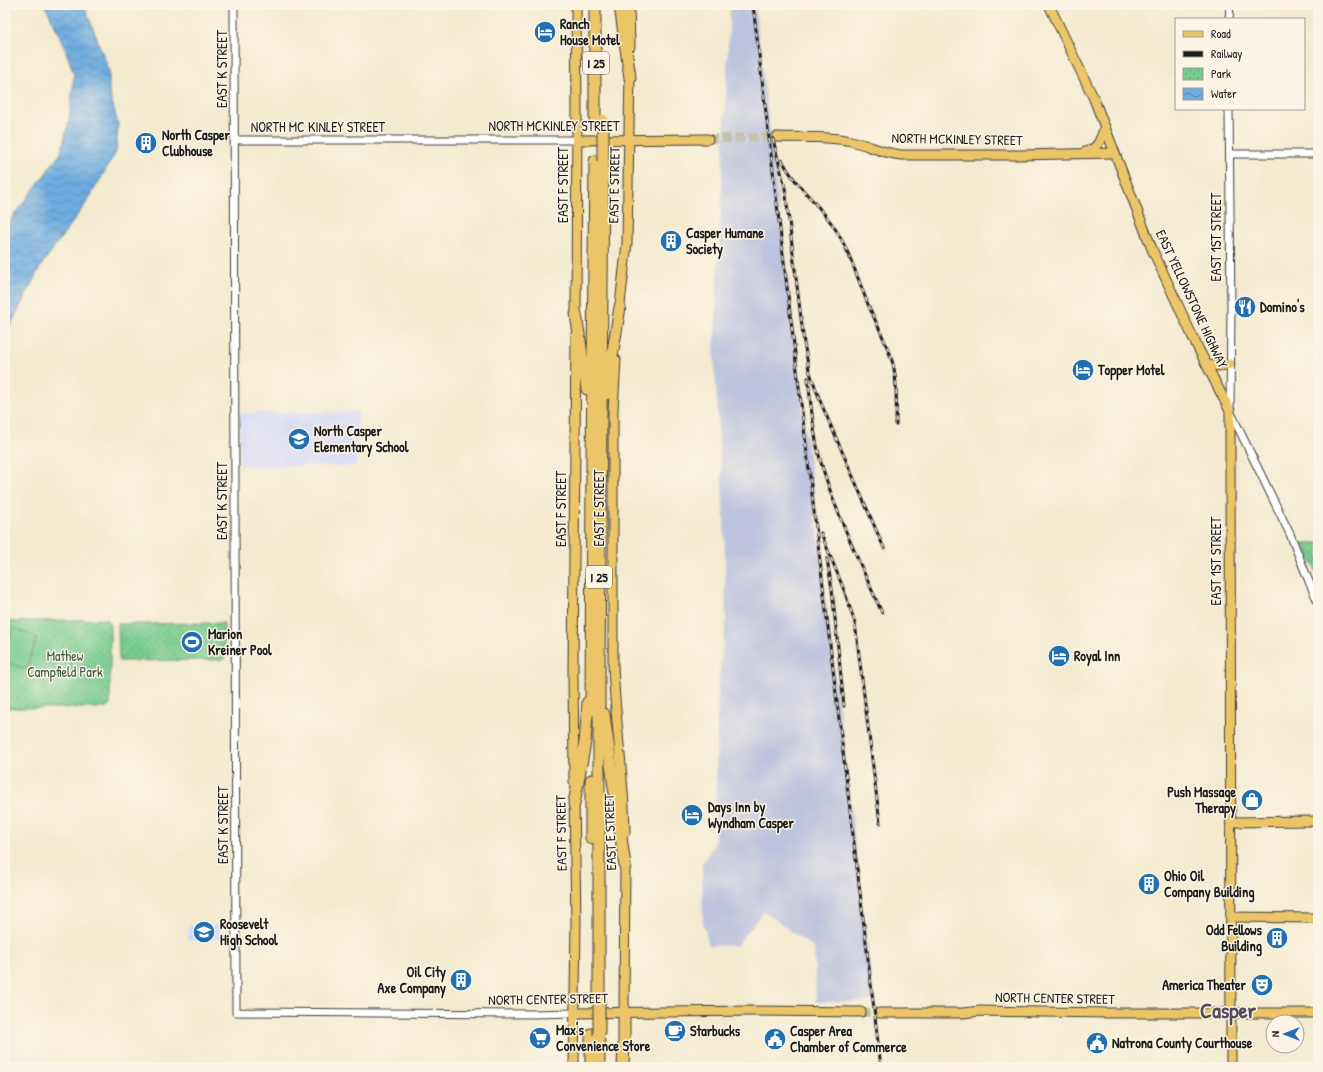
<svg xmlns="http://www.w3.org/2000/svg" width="1323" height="1072" font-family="'Patrick Hand',sans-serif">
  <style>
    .built { fill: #d4d8f9 }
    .railway { fill: #bdc3de }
    .park { fill: url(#park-dots); stroke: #4a7455 }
    .pitch { fill: #77cb8e; stroke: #4a7455 }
    .water { fill: url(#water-waves); stroke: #44647e }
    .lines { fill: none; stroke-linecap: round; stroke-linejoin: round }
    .major-tunnel { stroke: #c8c1ab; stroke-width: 9; stroke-dasharray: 9 4.5; stroke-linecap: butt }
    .minor-casing { stroke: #3c3b37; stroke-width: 9 }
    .major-casing { stroke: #3c3b37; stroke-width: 11 }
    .highway-casing { stroke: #3c3b37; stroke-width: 13 }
    .minor { stroke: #fff; stroke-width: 7 }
    .major { stroke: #ecc569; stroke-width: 9 }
    .highway { stroke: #ecc569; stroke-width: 11 }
    .rail-casing { stroke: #1c1c1c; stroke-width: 3 }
    .rail { stroke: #fcf5e5; stroke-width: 1.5; stroke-dasharray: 4.5; stroke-linecap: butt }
    .highway-bridge-casing { stroke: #3c3b37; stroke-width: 13; stroke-linecap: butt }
    .highway-bridge { stroke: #ecc569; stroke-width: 11 }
    .labels { text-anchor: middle; stroke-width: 3; stroke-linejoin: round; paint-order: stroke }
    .shield { fill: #fcf5e5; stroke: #5f5d58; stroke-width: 1 }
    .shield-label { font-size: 13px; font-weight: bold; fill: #1c1c1c }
    .poi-label { font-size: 14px; font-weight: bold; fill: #1c1c1c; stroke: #fcf5e5; text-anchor: start }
    .street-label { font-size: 14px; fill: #1c1c1c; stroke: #fcf5e5 }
    .park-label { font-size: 14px; fill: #3c5944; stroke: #fcf5e5 }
    .town-label { font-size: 22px; font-weight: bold; fill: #544c5b; stroke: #fcf5e5 }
  </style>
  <defs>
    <pattern id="park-dots" width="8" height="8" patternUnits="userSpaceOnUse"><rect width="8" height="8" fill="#77cb8e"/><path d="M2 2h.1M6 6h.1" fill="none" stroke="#66ae7a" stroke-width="1.8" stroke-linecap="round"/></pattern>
    <pattern id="water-waves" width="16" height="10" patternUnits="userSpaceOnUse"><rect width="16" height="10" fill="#6dabdf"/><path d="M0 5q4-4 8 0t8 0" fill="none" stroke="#598ab4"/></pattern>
  </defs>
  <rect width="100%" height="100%" fill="#fcf5e5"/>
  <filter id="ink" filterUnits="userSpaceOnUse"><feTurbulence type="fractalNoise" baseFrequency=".025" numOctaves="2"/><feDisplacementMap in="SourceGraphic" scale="8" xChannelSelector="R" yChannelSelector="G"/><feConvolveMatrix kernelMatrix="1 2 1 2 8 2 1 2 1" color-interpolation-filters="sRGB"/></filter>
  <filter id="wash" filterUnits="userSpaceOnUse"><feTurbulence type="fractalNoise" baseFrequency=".012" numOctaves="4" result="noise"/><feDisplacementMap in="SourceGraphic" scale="16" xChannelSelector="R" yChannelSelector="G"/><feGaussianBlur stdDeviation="0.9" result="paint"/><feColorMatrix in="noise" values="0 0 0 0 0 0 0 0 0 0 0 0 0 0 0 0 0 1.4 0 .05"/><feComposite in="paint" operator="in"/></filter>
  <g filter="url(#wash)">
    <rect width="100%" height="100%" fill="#f3eacf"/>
    <g class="built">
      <polygon points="358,412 356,466 240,466 240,413"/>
      <rect x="188" y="925" width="32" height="15"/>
    </g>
    <polygon class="railway" points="730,5 755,5 874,1001 816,1002 814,948 764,911 736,946 709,945 703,923 702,864 715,843 718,683 726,622 724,518 714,357"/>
    <g class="park">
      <polygon points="1303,543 1318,543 1318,575"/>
      <polygon points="107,619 110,623 110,705 107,708 5,708 5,622"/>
      <polygon points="224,623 224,660 119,661 118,624"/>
    </g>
    <g class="pitch">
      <polygon points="13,628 37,638 26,669 5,662 5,650"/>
      <polygon points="70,660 73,678 56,681 53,664"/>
    </g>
    <g class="water">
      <polygon points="45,5 84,5 109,70 109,91 118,124 116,152 87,202 40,267 5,336 5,232 12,218 61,153 69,120 74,74 63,43"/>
      <polygon points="187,633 196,633 199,651 184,651"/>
    </g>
  </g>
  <g filter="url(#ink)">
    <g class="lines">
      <g class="major-tunnel">
        <polyline points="708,139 777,137"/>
        <polyline points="861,1012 879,1013"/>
      </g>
      <g class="minor-casing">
        <g id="minor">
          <polyline points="234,5 236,1012 533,1014 574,1013"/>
          <polyline points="1229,19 1230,5"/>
          <polyline points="1229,109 1231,308 1230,411 1290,534 1310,584 1318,602"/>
          <polyline points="234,140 577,140"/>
          <polyline points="1230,154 1318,154"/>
        </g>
      </g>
      <g class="major-casing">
        <g id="major">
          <polyline points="629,5 630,47"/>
          <polyline points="1049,5 1094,99 1152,249 1196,344 1230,411 1231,1067"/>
          <path d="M777,137C800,138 828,136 851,141C868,145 882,153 901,155H1017L1114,153"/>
          <polyline points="577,140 708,139"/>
          <path d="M1085,152C1099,148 1100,140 1105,127"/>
          <polyline points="619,313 627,243 630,72"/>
          <polyline points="576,320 577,109 576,5"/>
          <path d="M616,360L613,410V664C615,720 624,776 625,832"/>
          <polyline points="1207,365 1221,366 1230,364"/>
          <polyline points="574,782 573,671 576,336"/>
          <polyline points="574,798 576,922 574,1067"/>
          <polyline points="1231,822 1318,821"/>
          <polyline points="1231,917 1318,918"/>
          <polyline points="624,1012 625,859"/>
          <polyline points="574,1013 754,1011 861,1012"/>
          <polyline points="879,1013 963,1013 980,1011 1108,1013 1318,1013"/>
        </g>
      </g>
      <g class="highway-casing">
        <g id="highway">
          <polyline points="620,5 630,78"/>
          <polyline points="595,121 595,5"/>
          <polyline points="576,314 587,389"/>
          <polyline points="606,394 620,307"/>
          <polyline points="591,710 592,465 595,161"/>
          <polyline points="604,714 625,866"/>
          <polyline points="574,804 585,742 588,702"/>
          <polyline points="591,838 591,780"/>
          <polyline points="599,993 599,675 603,161"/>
          <polyline points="599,1042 599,1067"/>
          <polyline points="591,1067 591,1034"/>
          <polyline points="623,1067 624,1041 624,1012"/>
        </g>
      </g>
      <use href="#minor" class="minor"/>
      <use href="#major" class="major"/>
      <use href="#highway" class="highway"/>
      <g class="rail-casing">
        <g id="rail">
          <polyline points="753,5 881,1067"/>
          <polyline points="773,139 785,188 804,343 809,370 821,403 884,548"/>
          <path d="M782,160C795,186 818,203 834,227C848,247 858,279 867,302C876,323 887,343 893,364C898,384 896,405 896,425"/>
          <path d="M808,378C811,405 813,433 820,459C835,512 860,563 882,613"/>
          <polyline points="821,533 844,590 855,623 880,823"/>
          <polyline points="827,559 832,589 844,706"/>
        </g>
      </g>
      <use href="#rail" class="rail"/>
      <g class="highway-bridge-casing">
        <g id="highway-bridge">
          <polyline points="603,161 603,120"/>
          <polyline points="599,1035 599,993"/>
        </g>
      </g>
      <use href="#highway-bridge" class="highway-bridge"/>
    </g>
  </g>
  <defs>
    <g id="hotel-disc" transform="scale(1.15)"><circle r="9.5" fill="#1f6fb2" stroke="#fcf5e5"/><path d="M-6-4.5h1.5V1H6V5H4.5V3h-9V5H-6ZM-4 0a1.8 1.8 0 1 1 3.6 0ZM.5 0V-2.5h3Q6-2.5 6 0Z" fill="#fff"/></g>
    <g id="building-disc" transform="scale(1.15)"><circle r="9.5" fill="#1f6fb2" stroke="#fcf5e5"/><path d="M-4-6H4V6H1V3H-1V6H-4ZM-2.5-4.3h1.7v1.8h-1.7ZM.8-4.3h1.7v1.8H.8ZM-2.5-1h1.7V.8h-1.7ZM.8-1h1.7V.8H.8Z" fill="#fff"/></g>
    <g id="restaurant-disc" transform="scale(1.15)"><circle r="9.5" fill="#1f6fb2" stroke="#fcf5e5"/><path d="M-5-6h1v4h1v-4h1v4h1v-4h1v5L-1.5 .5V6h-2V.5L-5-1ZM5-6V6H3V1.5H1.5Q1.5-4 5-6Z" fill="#fff"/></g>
    <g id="school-disc" transform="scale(1.15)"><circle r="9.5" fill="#1f6fb2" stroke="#fcf5e5"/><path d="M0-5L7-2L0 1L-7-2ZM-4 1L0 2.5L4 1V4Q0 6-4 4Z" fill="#fff"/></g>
    <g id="stadium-disc" transform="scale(1.15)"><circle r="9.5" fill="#1f6fb2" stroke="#fcf5e5"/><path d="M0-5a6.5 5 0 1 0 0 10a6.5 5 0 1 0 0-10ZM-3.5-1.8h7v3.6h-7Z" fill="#fff"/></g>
    <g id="shop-disc" transform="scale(1.15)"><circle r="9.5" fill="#1f6fb2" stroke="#fcf5e5"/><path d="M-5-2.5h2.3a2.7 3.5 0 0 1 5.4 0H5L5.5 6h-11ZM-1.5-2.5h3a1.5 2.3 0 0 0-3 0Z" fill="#fff"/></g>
    <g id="theatre-disc" transform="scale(1.15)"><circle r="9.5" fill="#1f6fb2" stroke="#fcf5e5"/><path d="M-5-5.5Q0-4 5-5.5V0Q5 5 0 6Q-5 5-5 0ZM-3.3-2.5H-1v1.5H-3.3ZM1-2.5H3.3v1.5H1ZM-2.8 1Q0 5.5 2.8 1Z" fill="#fff"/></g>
    <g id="cafe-disc" transform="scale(1.15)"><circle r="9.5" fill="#1f6fb2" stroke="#fcf5e5"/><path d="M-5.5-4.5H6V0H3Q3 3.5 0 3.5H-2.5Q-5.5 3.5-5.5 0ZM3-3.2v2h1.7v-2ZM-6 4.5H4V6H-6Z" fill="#fff"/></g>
    <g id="supermarket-disc" transform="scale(1.15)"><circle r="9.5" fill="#1f6fb2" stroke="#fcf5e5"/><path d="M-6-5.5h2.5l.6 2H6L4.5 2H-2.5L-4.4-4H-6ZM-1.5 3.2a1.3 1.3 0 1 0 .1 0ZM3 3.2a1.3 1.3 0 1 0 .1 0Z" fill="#fff"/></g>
    <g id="civic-disc" transform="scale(1.15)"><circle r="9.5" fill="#1f6fb2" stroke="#fcf5e5"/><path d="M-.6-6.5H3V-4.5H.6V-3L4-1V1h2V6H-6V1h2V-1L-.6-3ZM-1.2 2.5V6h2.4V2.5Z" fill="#fff"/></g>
  </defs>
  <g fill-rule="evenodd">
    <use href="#hotel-disc" x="545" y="32"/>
    <use href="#building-disc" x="146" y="143"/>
    <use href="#building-disc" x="671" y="241"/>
    <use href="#restaurant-disc" x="1245" y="307"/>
    <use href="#hotel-disc" x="1083" y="370"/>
    <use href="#school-disc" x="299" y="439"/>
    <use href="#stadium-disc" x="192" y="642"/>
    <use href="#hotel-disc" x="1059" y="656"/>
    <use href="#shop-disc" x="1252" y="800"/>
    <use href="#hotel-disc" x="692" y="815"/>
    <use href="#building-disc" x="1149" y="884"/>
    <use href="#school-disc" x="204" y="932"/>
    <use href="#building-disc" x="1277" y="938"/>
    <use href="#building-disc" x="461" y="980"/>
    <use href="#theatre-disc" x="1262" y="985"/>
    <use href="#cafe-disc" x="675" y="1031"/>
    <use href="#supermarket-disc" x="540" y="1038"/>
    <use href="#civic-disc" x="775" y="1039"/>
    <use href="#civic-disc" x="1097" y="1043"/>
  </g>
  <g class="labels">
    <g class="shield">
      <rect x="583" y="52" width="26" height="22" rx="3"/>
      <rect x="586" y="566" width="26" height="22" rx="3"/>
    </g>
    <g class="shield-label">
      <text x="596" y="68">I 25</text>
      <text x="599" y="582">I 25</text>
    </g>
    <g class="poi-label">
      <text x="560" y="29">Ranch<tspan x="560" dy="16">House Motel</tspan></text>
      <text x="162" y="140">North Casper<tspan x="162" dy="16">Clubhouse</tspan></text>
      <text x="686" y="238">Casper Humane<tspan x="686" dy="16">Society</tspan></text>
      <text x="1260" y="312">Domino's</text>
      <text x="1098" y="375">Topper Motel</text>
      <text x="314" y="436">North Casper<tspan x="314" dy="16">Elementary School</tspan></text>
      <text x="208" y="639">Marion<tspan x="208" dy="16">Kreiner Pool</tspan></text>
      <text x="1074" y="661">Royal Inn</text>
      <text x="1236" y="797" text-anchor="end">Push Massage<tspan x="1236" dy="16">Therapy</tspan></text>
      <text x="708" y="812">Days Inn by<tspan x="708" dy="16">Wyndham Casper</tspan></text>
      <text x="1164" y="881">Ohio Oil<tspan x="1164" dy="16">Company Building</tspan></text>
      <text x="220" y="929">Roosevelt<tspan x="220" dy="16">High School</tspan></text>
      <text x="1262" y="935" text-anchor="end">Odd Fellows<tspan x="1262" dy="16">Building</tspan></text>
      <text x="446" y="977" text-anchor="end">Oil City<tspan x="446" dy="16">Axe Company</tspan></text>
      <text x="1246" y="990" text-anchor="end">America Theater</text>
      <text x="556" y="1035">Max's<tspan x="556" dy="16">Convenience Store</tspan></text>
      <text x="690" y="1036">Starbucks</text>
      <text x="790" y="1036">Casper Area<tspan x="790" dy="16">Chamber of Commerce</tspan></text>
      <text x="1112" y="1048">Natrona County Courthouse</text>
    </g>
    <g class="street-label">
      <text transform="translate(222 69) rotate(-90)" y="5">EAST K STREET</text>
      <text x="554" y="131">NORTH MCKINLEY STREET</text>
      <text x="318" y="132">NORTH MC KINLEY STREET</text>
      <text transform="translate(957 139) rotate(1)" y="5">NORTH MCKINLEY STREET</text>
      <text transform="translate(563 185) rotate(-90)" y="5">EAST F STREET</text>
      <text transform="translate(614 185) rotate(-89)" y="5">EAST E STREET</text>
      <text transform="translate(1216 237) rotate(-90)" y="5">EAST 1ST STREET</text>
      <text transform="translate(1192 299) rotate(65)" y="5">EAST YELLOWSTONE HIGHWAY</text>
      <text transform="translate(222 501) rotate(-90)" y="5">EAST K STREET</text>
      <text transform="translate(599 508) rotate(-90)" y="5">EAST E STREET</text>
      <text transform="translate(561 509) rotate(-90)" y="5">EAST F STREET</text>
      <text transform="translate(1216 561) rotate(-90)" y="5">EAST 1ST STREET</text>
      <text transform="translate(223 825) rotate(-90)" y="5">EAST K STREET</text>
      <text transform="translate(610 832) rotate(-92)" y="5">EAST E STREET</text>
      <text transform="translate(561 833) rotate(-91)" y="5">EAST F STREET</text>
      <text transform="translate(1055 998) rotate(1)" y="5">NORTH CENTER STREET</text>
      <text transform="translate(548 999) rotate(-1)" y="5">NORTH CENTER STREET</text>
    </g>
    <g class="park-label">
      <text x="65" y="661">Mathew<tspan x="65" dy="16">Campfield Park</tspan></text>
    </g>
    <g class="town-label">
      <text x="1228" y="1018">Casper</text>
    </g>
  </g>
  <rect width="1323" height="1072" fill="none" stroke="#fcf5e5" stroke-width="20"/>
  <rect x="1175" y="18" width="130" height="92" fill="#fcf5e5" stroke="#a29e95"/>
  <rect x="1183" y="31" width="20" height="6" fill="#ecc569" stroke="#a29e95"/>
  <text x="1211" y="38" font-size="12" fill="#1c1c1c">Road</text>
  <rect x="1183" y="51" width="20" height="6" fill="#1c1c1c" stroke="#a29e95"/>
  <text x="1211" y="58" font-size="12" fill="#1c1c1c">Railway</text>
  <rect x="1183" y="68" width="20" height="12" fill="url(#park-dots)" stroke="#a29e95"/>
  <text x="1211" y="78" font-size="12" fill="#1c1c1c">Park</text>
  <rect x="1183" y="88" width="20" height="12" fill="url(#water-waves)" stroke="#a29e95"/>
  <text x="1211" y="98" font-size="12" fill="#1c1c1c">Water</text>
  <g transform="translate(1285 1034) rotate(270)"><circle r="19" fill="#fcf5e5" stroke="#a29e95"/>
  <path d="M0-3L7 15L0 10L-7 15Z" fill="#1f6fb2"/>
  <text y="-6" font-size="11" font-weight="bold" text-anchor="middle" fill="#1c1c1c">N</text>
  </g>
</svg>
